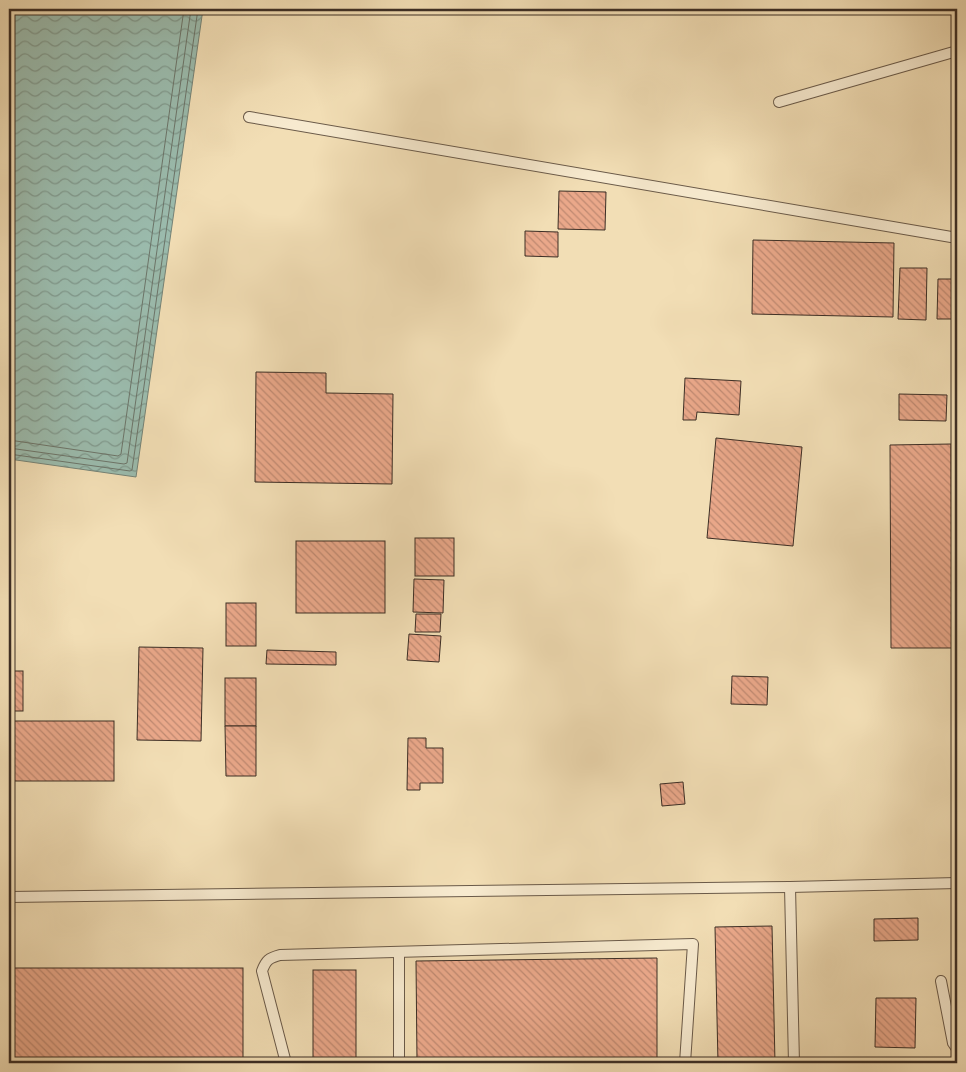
<svg xmlns="http://www.w3.org/2000/svg" width="966" height="1072" font-family="'Libre Caslon Text',serif">
  <style>
    .water { fill: url(#water-waves); stroke: #758377 }
    .lines { fill: none; stroke-linecap: round; stroke-linejoin: round }
    .shore { stroke: #6c756a; stroke-width: 1 }
    .building { fill: url(#building-back-hatch); stroke: #3c2e25 }
    .service-casing { stroke: #6a5a49; stroke-width: 12 }
    .service { stroke: #f7eacf; stroke-width: 10 }
  </style>
  <defs>
    <pattern id="water-waves" width="16" height="10" patternUnits="userSpaceOnUse" patternTransform="scale(1.25)"><rect width="16" height="10" fill="#9bbcae"/><path d="M0 5q4-4 8 0t8 0" fill="none" stroke="#80998d"/></pattern>
    <pattern id="building-back-hatch" width="6" height="6" patternUnits="userSpaceOnUse" patternTransform="scale(1.25)"><rect width="6" height="6" fill="#eaa88a"/><path d="M-1 5l2 2M0 0l6 6M5-1l2 2" fill="none" stroke="#bf8971"/></pattern>
  </defs>
  <rect width="100%" height="100%" fill="#f2deb5"/>
  <filter id="stains"><feTurbulence type="fractalNoise" baseFrequency=".004" numOctaves="4"/><feColorMatrix values="0 0 0 0 .2 0 0 0 0 .09 0 0 0 0 .02 0 0 0 .5 -.17"/></filter>
  <radialGradient id="worn" r=".72"><stop offset=".6" stop-color="#630" stop-opacity="0"/><stop offset="1" stop-color="#630" stop-opacity=".3"/></radialGradient>
  <polygon class="water" points="9,9 203,9 136,477 9,459"/>
  <g class="lines">
    <g class="shore">
      <polyline points="9,440 118,456 121,454 184,9"/>
      <polyline points="9,448 124,464 127,463 191,9"/>
      <polyline points="9,454 130,471 132,470 198,9"/>
    </g>
  </g>
  <g class="building">
    <polygon points="559,191 606,192 605,230 558,229"/>
    <polygon points="525,231 558,232 558,257 525,256"/>
    <polygon points="753,240 894,243 893,317 752,314"/>
    <polygon points="900,268 927,268 926,320 898,319"/>
    <polygon points="938,279 957,279 957,319 937,319"/>
    <polygon points="256,372 326,373 326,393 393,394 392,484 255,482"/>
    <polygon points="685,378 741,381 739,415 697,412 696,420 683,420"/>
    <polygon points="899,394 947,395 946,421 899,420"/>
    <polygon points="716,438 802,447 793,546 707,538"/>
    <polygon points="951,444 952,648 891,648 890,445"/>
    <rect x="415" y="538" width="39" height="38"/>
    <rect x="296" y="541" width="89" height="72"/>
    <polygon points="414,579 444,580 443,613 413,612"/>
    <rect x="226" y="603" width="30" height="43"/>
    <polygon points="416,614 441,614 440,632 415,632"/>
    <polygon points="409,634 441,636 439,662 407,660"/>
    <polygon points="139,647 203,648 201,741 137,740"/>
    <polygon points="267,650 336,652 336,665 266,664"/>
    <rect x="9" y="671" width="14" height="40"/>
    <polygon points="732,676 768,677 767,705 731,704"/>
    <rect x="225" y="678" width="31" height="48"/>
    <rect x="14" y="721" width="100" height="60"/>
    <polygon points="225,726 256,726 256,776 226,776"/>
    <polygon points="408,738 426,738 426,748 443,748 443,783 420,783 420,790 407,790"/>
    <polygon points="683,782 685,804 662,806 660,784"/>
    <polygon points="918,918 918,940 874,941 874,919"/>
    <polygon points="772,926 775,1063 718,1063 715,927"/>
    <polygon points="657,958 657,1059 417,1061 416,961"/>
    <rect x="9" y="968" width="234" height="95"/>
    <rect x="313" y="970" width="43" height="93"/>
    <polygon points="876,998 916,998 915,1048 875,1047"/>
  </g>
  <g class="lines">
    <g class="service-casing">
      <g id="service">
        <polyline points="779,102 957,51"/>
        <polyline points="249,117 957,238"/>
        <polyline points="790,887 794,1063"/>
        <polyline points="9,897 790,887 957,883"/>
        <polyline points="399,952 399,1063"/>
        <polyline points="941,981 953,1043 957,1049"/>
        <path d="M286,1063L262,971C266,960 269,958 280,955L693,944L685,1063"/>
      </g>
    </g>
    <use href="#service" class="service"/>
  </g>
  <rect width="966" height="1072" fill="none" stroke="#f2deb5" stroke-width="30"/>
  <rect x="10" y="10" width="946" height="1052" fill="none" stroke="#3c2e25" stroke-width="2.5"/>
  <rect x="15" y="15" width="936" height="1042" fill="none" stroke="#3c2e25"/>
  <rect width="100%" height="100%" filter="url(#stains)"/>
  <rect width="100%" height="100%" fill="url(#worn)"/>
</svg>
